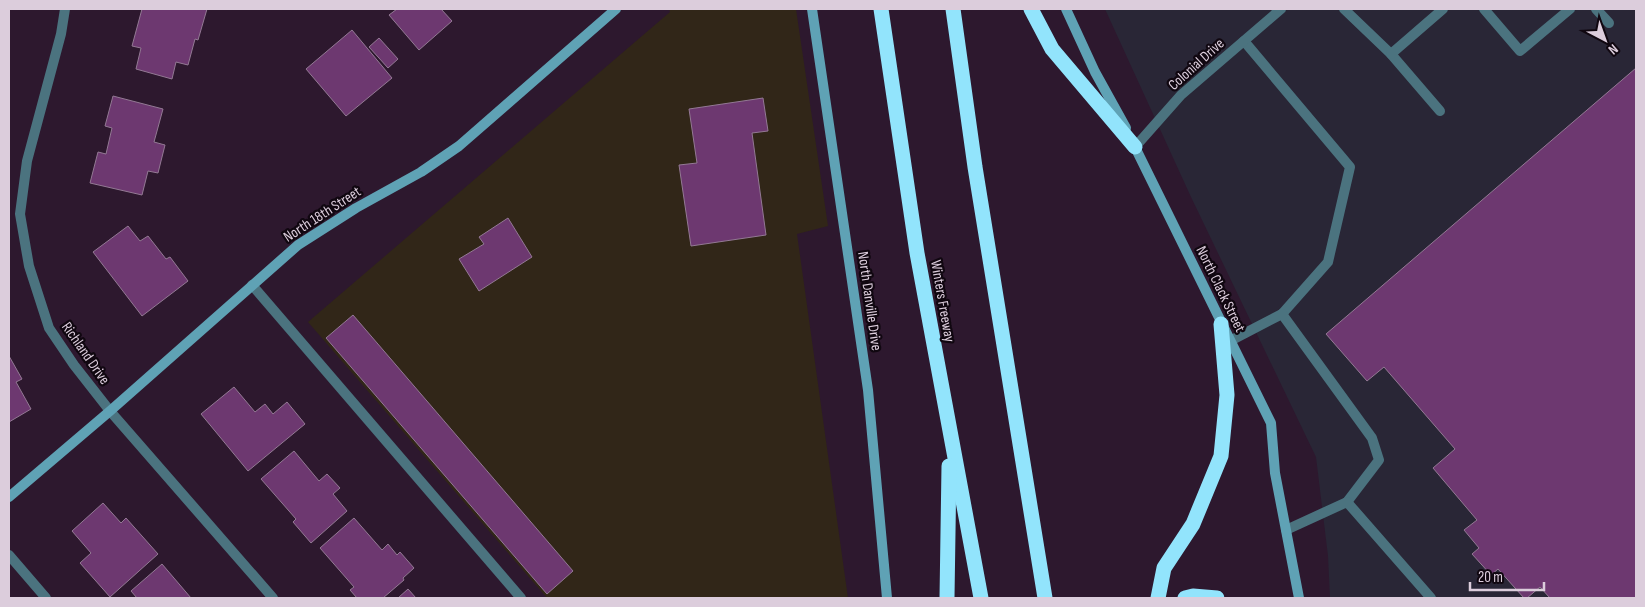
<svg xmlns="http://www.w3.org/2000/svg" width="1645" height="607" font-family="'Sofia Sans Condensed',sans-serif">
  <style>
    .commercial { fill: #292636 }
    .industrial { fill: #312618 }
    .building { fill: #6d3870; stroke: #937994 }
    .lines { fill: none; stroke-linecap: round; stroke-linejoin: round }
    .lane { stroke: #4b737f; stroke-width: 10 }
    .street { stroke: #4b737f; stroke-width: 10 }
    .secondary { stroke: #5fa2b5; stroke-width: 10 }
    .highway { stroke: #92e4fc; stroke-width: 15 }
    .labels { text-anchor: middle; stroke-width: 4.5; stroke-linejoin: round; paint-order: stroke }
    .street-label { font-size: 15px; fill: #dccddc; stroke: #100710 }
  </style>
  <rect width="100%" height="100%" fill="#2d182e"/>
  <polygon class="commercial" points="1105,9 1636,9 1636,598 1330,598 1328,556 1316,457 1191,197"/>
  <polygon class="industrial" points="669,9 796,9 828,226 797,234 848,598 547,598 308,322 670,12"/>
  <g class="building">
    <polygon points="142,9 207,9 198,40 195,39 188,65 176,62 172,79 136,69 141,48 132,46"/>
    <polygon points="397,9 441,9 452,21 419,50 389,15"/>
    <polygon points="352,30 392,78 346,116 306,69"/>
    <polygon points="379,38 398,59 388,68 369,47"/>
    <polygon points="1636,68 1636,598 1550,598 1540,587 1527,598 1524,598 1498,569 1491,575 1472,554 1479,548 1464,530 1477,520 1433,468 1455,449 1384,367 1367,381 1326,334"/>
    <polygon points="113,96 163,109 154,142 165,145 158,173 148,171 142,195 90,183 98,152 106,154 112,128 105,126"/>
    <polygon points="763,98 768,131 752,133 766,235 691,246 679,165 697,163 689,109"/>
    <polygon points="508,218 532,257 479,291 459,259 484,244 479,237"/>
    <polygon points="128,226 140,241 148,236 166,259 170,257 188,281 142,316 93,252"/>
    <polygon points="353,315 573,571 547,594 326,338"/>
    <polygon points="9,356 22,379 16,382 31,409 9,422"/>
    <polygon points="234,387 255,412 265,404 273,414 287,402 305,424 248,471 201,414"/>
    <polygon points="294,451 319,481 327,474 340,488 333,494 347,511 311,543 293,522 296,519 261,479"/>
    <polygon points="103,503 121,523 126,518 158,554 110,597 80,563 91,553 72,531"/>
    <polygon points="354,518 382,550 388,544 397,555 400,552 414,568 403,578 404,580 383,598 357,598 350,590 354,587 320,548"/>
    <polygon points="162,564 191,598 137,598 131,591"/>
    <polygon points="408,589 416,598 398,598"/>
  </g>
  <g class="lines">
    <g class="lane">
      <polyline points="1344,9 1391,54 1440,111"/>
      <polyline points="1484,9 1520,51 1570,9"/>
      <polyline points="1596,9 1609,23"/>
      <polyline points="1244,41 1350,167 1328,262 1282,314"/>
      <polyline points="1391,54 1443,9"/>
      <polyline points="252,285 521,598"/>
      <polyline points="1230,341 1282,314 1372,438 1379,460 1347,502"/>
      <polyline points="1286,530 1347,502 1431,598"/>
      <polyline points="9,555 46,598"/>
    </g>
    <g class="street">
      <polyline points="65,9 61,34 27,161 20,214 29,266 49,328 74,365 110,411 273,598"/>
      <polyline points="1135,147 1181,95 1281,9"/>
    </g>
    <g class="secondary">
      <polyline points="812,9 868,390 887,598"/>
      <polyline points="1066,9 1095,72 1126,128"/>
      <polyline points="1132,141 1271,423 1275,473 1299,598"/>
      <polyline points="9,497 110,411 298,245 356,208 421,172 459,146 616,9"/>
    </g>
    <g class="highway">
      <polyline points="881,9 917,253 981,598"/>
      <polyline points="953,9 975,167 1045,598"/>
      <polyline points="1031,9 1052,49 1135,147"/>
      <polyline points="947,598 949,466"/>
      <polyline points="1158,598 1164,568 1193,524 1221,456 1227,395 1221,324"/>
      <polyline points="1185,598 1193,596 1217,598"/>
    </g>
  </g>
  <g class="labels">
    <g class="street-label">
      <text transform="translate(1196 64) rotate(-42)" y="5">Colonial Drive</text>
      <text transform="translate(322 214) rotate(-33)" y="5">North 18th Street</text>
      <text transform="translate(1221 289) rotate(64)" y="5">North Clack Street</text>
      <text transform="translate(870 301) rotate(82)" y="5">North Danville Drive</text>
      <text transform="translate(943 301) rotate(80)" y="5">Winters Freeway</text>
      <text transform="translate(86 353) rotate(55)" y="5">Richland Drive</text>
    </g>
  </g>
  <rect width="1645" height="607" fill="none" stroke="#dccddc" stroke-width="20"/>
  <g transform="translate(1605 40) rotate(139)" stroke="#100710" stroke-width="4" paint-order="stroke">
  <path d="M0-4L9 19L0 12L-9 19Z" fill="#dccddc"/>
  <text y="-8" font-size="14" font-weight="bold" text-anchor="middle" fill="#dccddc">N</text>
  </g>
  <path d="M1470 582v8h74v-8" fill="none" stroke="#dccddc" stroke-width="2.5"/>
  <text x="1478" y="582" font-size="15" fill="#dccddc" stroke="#100710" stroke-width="4" paint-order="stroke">20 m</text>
</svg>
